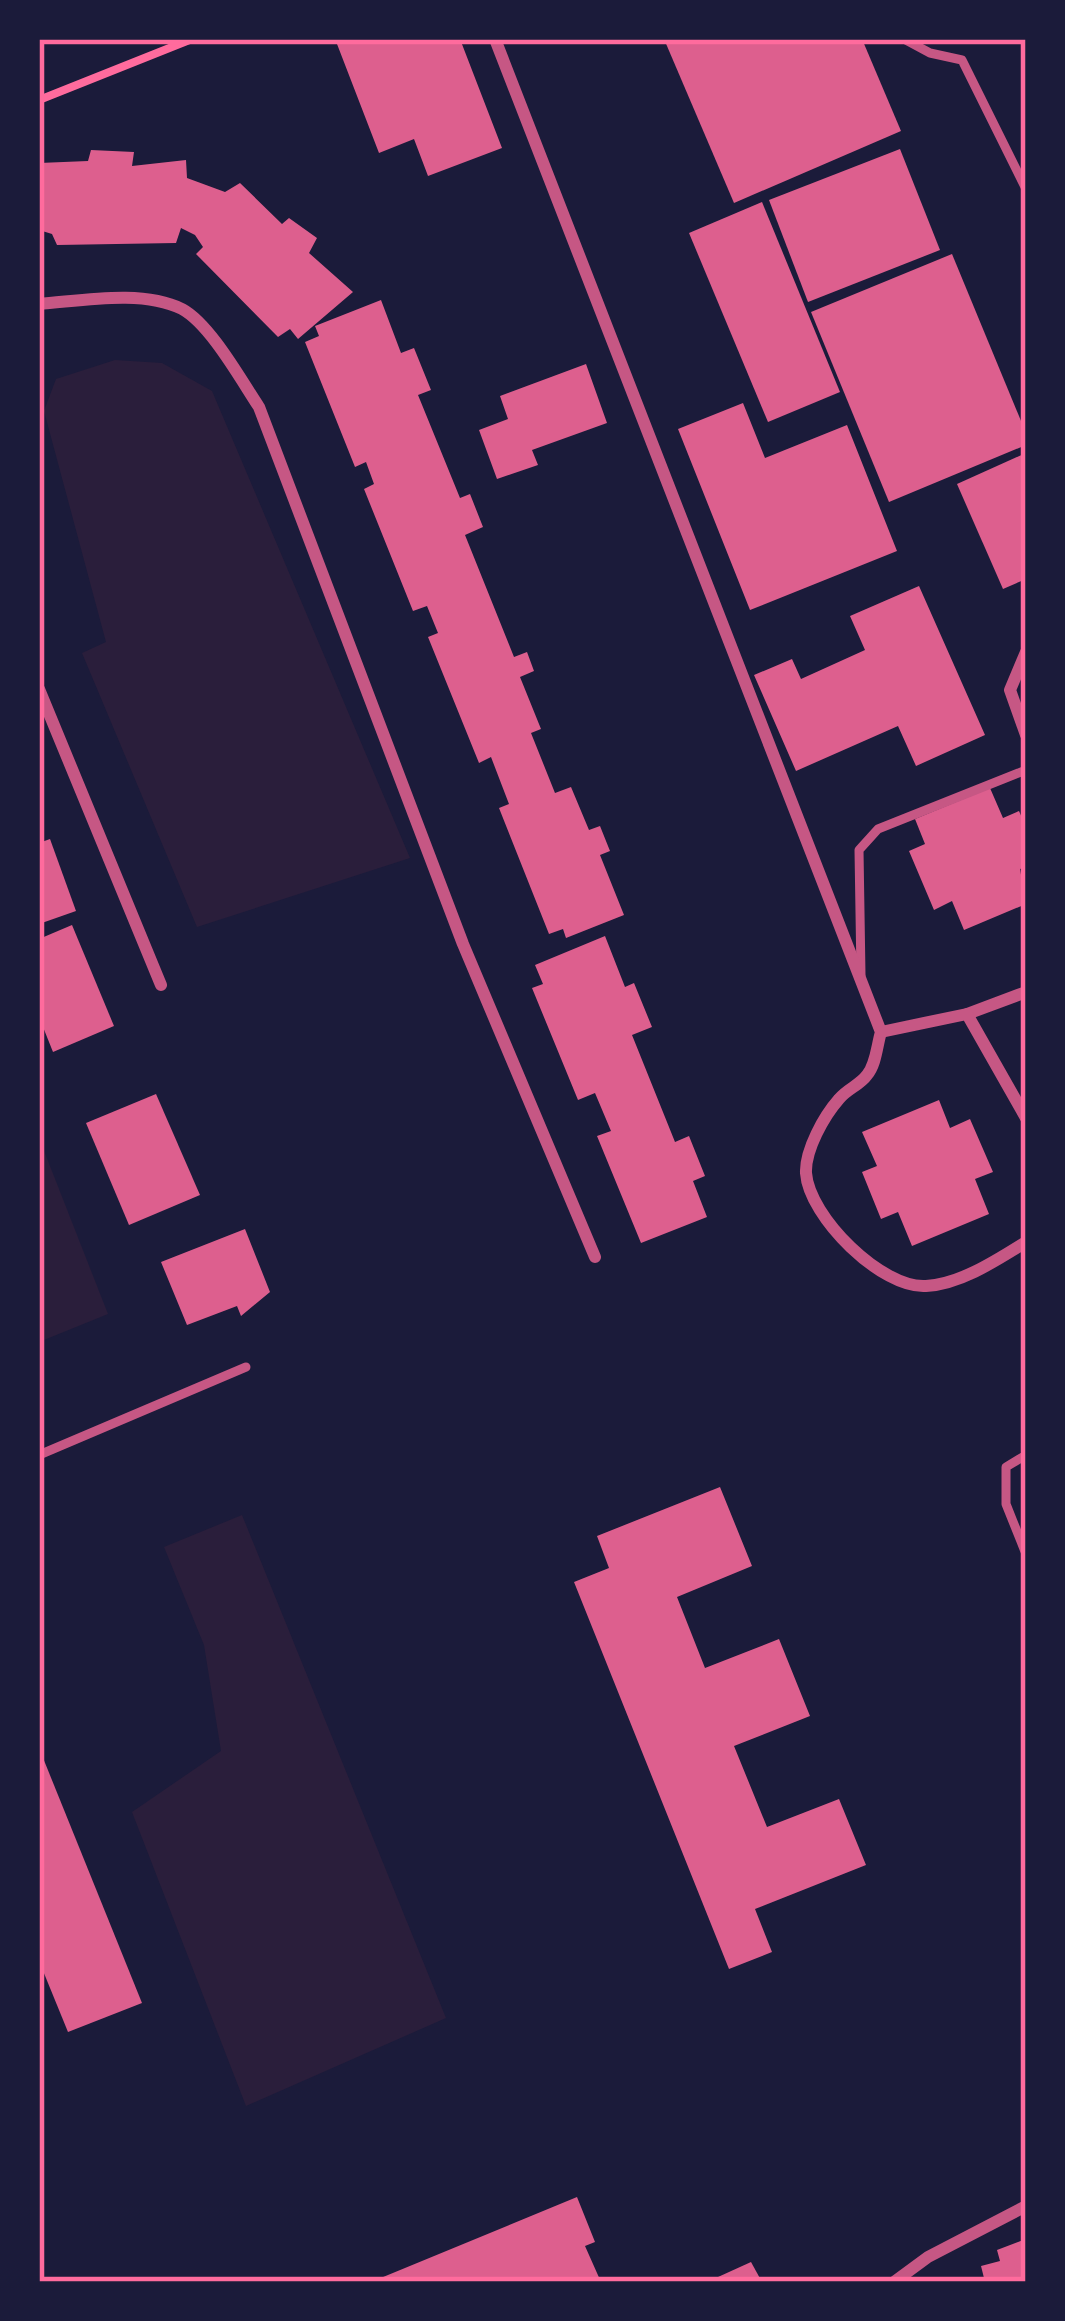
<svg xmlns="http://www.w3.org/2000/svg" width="1065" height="2321" font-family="'Fira Sans Condensed',sans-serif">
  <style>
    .green { fill: #2a1e3b }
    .building { fill: #dd5f8e }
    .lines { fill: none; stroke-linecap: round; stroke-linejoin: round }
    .path { stroke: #ff6b9d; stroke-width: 8 }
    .service { stroke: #c65784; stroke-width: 9 }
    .minor { stroke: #c65784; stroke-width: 12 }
    .neatline { fill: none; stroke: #ff6b9d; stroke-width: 4.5 }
  </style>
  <rect width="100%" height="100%" fill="#1b1b3a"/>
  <g class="green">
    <polygon points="115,360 162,363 212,391 410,858 197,927 82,653 106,642 44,411 56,379"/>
    <polygon points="39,1138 108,1314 39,1342"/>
    <polygon points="242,1515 446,2018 246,2106 132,1812 221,1751 204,1645 164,1547"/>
  </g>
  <g class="building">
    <polygon points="351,39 460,39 502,148 428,176 414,139 379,153 337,44"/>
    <polygon points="664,39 862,39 901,131 734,203"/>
    <polygon points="900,149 940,250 808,302 769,200"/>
    <polygon points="91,150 134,152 132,166 186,160 187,178 225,192 240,183 282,224 289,218 317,238 309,253 353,292 298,339 290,329 278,337 196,254 203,247 195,235 181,228 176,243 57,245 52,234 39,230 39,163 88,161"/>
    <polygon points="762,202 840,392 768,422 689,233"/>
    <polygon points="952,254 1026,433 1026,445 889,502 811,312"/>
    <polygon points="381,300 401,353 414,348 431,390 418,395 460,498 470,494 483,527 465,535 514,657 527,652 534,671 520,677 541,729 531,733 555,793 571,787 589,830 600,826 610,851 600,855 624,915 566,938 563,929 549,934 499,808 509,804 491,757 479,763 428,637 438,633 427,606 413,611 364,489 374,484 366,462 355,467 305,342 319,336 315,326"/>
    <polygon points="586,364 607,423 532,450 538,465 497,479 479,430 508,419 500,396"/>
    <polygon points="743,403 765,458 847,425 897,551 750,610 678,429"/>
    <polygon points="1026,453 1026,579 1003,589 957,484"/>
    <polygon points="919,586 985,735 916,766 898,726 796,771 754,675 792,659 801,679 865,650 850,616"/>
    <polygon points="990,788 1003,818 1019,811 1026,827 1026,867 1020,869 1026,904 964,930 952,901 934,910 909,851 925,844 915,819"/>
    <polygon points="50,839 76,911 39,924 39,843"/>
    <polygon points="72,925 114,1026 53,1052 39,1017 39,939"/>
    <polygon points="605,936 625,987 634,983 652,1027 632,1035 675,1142 689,1136 705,1176 693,1181 707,1217 641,1243 597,1136 611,1131 595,1093 578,1100 532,988 543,984 535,965"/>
    <polygon points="156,1094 200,1195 129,1225 86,1123"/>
    <polygon points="939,1100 950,1128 970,1119 993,1172 975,1179 989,1214 912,1246 898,1212 881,1219 862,1172 877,1166 862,1132"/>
    <polygon points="245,1229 270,1292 241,1316 237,1306 187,1325 161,1262"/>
    <polygon points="720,1487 752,1566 677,1597 705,1668 779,1639 810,1716 734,1746 767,1827 839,1799 866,1865 755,1909 772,1952 729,1969 574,1582 609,1568 597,1536"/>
    <polygon points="39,1748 142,2003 68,2032 39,1961"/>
    <polygon points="577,2197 595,2242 585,2246 601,2282 371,2282"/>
    <polygon points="1026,2239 1026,2282 985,2282 981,2266 1000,2261 997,2250"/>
    <polygon points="751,2262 762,2282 707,2282"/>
  </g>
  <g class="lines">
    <polyline class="path" points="39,100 192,39"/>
    <g class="service">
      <polyline points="904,39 930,53 962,60 1026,189"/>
      <polyline points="861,975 859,850 878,829 1026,770"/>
      <polyline points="39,1455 246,1367"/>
      <polyline points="1026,1455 1006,1467 1006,1504 1026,1554"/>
    </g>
    <g class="minor">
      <path d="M495,39L881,1032C877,1045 876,1065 867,1075C860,1085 847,1089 839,1099C824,1116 805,1150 806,1173C809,1217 882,1289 926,1286C961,1284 997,1260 1026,1242"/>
      <path d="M39,304C81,301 142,289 182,309C210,324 241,380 259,407L463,944L595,1257"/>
      <polyline points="1026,652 1010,690 1026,735"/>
      <polyline points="39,689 161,985"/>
      <polyline points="967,1014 1026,992"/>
      <polyline points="881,1032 967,1014 1026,1118"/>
      <polyline points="894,2282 928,2257 1026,2206"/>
    </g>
  </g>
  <rect width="1065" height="2321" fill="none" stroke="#1b1b3a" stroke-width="84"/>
  <rect x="42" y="42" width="981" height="2237" class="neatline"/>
</svg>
